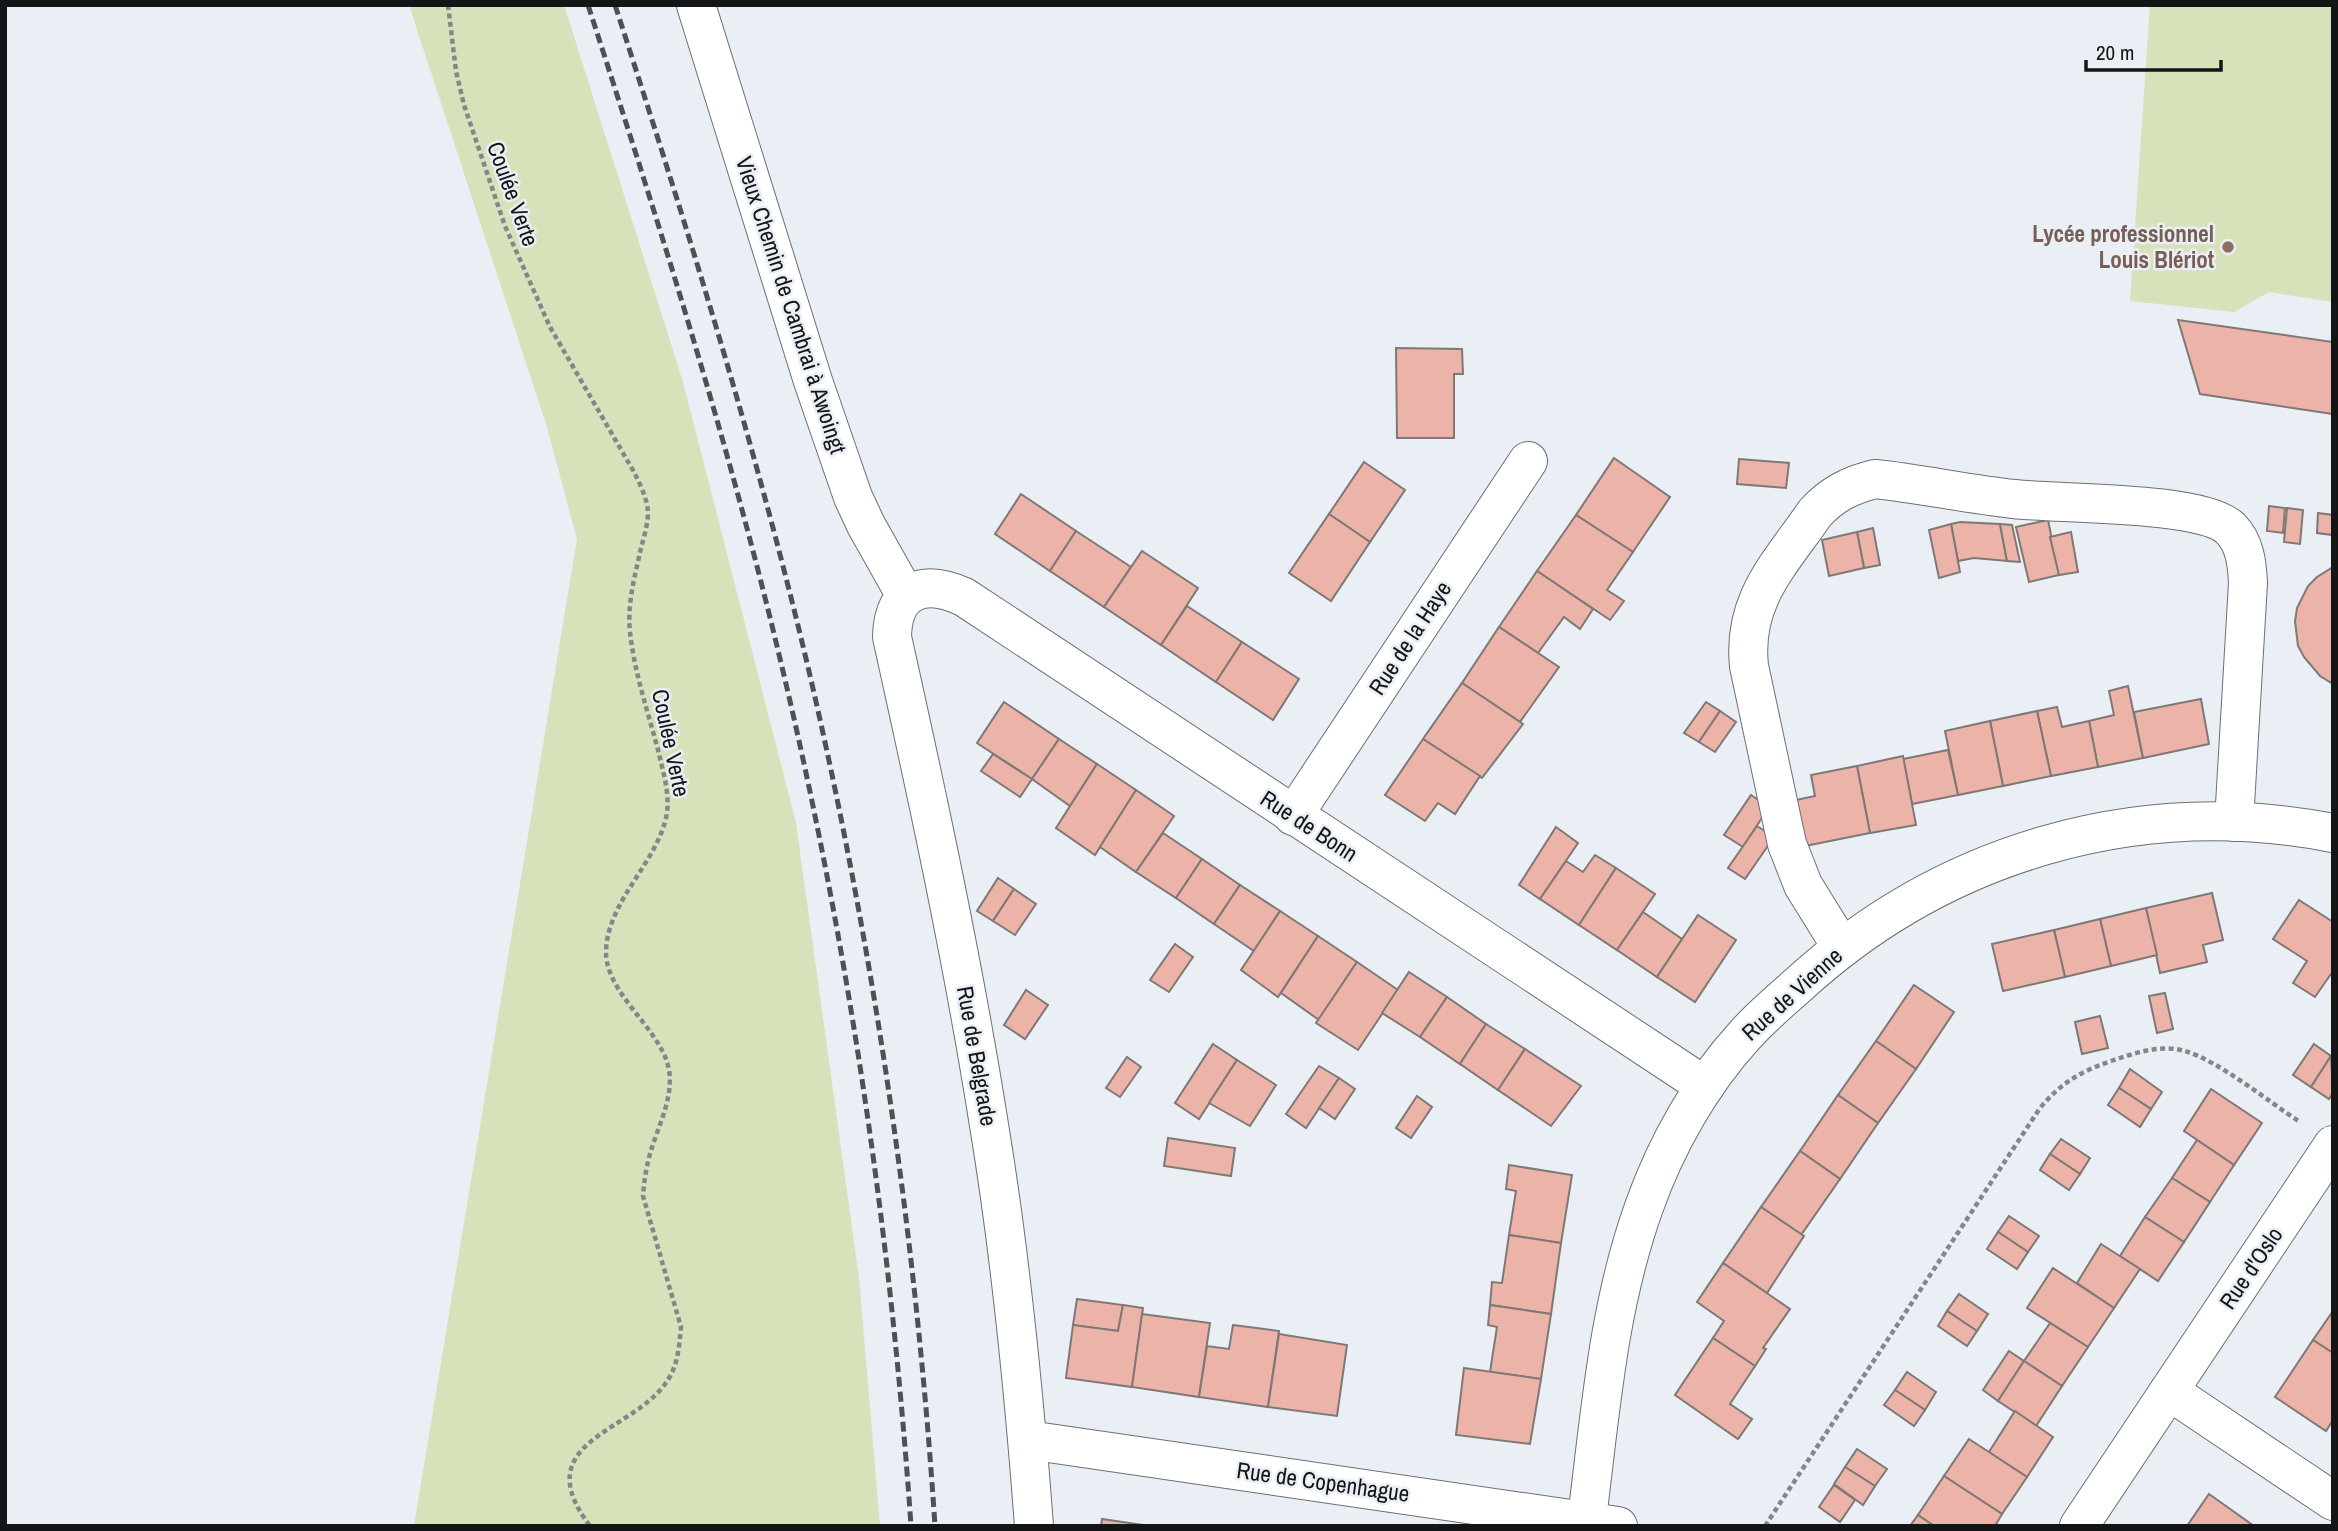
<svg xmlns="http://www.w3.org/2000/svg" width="2338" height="1531" font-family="'Archivo Narrow',sans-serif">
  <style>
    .green { fill: #d5e2ba }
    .building { fill: #ecb4a9; stroke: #7f7876; stroke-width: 2 }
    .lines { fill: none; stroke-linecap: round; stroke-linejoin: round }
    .minor-casing { stroke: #6a7074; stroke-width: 40 }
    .path { stroke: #83878a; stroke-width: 4.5; stroke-dasharray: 5 3.5; stroke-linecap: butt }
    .minor { stroke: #fff; stroke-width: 38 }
    .rail { stroke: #4e5154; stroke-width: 5; stroke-dasharray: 10 5; stroke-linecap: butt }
    .education-dot { fill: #8d6e63; stroke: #e9eff4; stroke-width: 2.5 }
    .labels { text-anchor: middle; stroke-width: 5; stroke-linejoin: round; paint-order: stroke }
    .street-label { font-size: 23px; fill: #131517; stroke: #e9eff4 }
    .education-label { font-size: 23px; font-weight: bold; fill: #785e54; stroke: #e9eff4; text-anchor: end }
  </style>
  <rect width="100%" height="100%" fill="#e9eff4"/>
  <g class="green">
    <polygon points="409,5 564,5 683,382 796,823 859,1278 880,1526 414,1526 577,539 547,427"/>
    <polygon points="2150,5 2333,5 2333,302 2269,292 2234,312 2130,301"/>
  </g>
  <g class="building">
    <polygon points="2178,320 2333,342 2333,414 2200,394"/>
    <polygon points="1396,348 1462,349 1463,374 1454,374 1454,438 1397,438"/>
    <polygon points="1614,458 1670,497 1633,552 1576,515"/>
    <polygon points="1739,459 1789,463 1786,488 1737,484"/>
    <polygon points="1364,462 1405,490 1370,542 1329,514"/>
    <polygon points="1021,494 1076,531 1050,571 995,534"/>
    <polygon points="2269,506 2285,508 2283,533 2267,531"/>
    <polygon points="2287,508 2303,510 2300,544 2284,542"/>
    <polygon points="2318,513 2333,515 2333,535 2317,533"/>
    <polygon points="1329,514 1370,542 1331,601 1289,573"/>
    <polygon points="1576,515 1633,552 1607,590 1624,601 1610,620 1537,571"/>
    <polygon points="2048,520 2059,575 2029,582 2016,527"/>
    <polygon points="1960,522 2000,524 2007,561 1974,558 1958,561 1951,524"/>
    <polygon points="1951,524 1960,572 1939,578 1929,530"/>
    <polygon points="2000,524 2012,525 2020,562 2007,561"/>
    <polygon points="1873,528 1880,565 1864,568 1857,532"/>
    <polygon points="1076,531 1131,567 1104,607 1050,571"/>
    <polygon points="1857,532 1864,568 1829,576 1822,540"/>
    <polygon points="2071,532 2078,572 2059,575 2050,537"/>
    <polygon points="1142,551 1198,588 1161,645 1104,607"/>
    <polygon points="2333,567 2333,684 2320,676 2304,657 2298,646 2295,621 2297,608 2308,586 2317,577"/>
    <polygon points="1537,571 1593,609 1580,629 1564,617 1538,653 1499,627"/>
    <polygon points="1187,606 1242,642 1216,682 1161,645"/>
    <polygon points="1499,627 1559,667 1520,722 1462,683"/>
    <polygon points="1242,642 1299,679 1273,720 1216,682"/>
    <polygon points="1462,683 1523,724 1482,778 1423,739"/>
    <polygon points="2128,686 2143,758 2098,767 2089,721 2114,715 2109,691"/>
    <polygon points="2201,699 2209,744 2143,758 2134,712"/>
    <polygon points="1004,702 1059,739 1032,779 977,743"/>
    <polygon points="1706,702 1720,711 1699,742 1684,733"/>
    <polygon points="2057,707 2062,727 2089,721 2098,767 2051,776 2037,711"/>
    <polygon points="1720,711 1736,722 1715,752 1699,742"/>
    <polygon points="2037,711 2051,776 2003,786 1990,721"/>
    <polygon points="1990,721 2003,786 1958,795 1945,731"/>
    <polygon points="1059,739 1097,764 1070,806 1032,779"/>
    <polygon points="1423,739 1480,776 1455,814 1438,803 1425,821 1385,795"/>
    <polygon points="1948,750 1958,795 1912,804 1903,759"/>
    <polygon points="993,754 1032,779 1020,797 981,771"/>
    <polygon points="1903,756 1916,825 1870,833 1857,766"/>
    <polygon points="1097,764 1136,790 1095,855 1056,828"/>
    <polygon points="1857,766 1870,833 1805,846 1796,800 1815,796 1811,775"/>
    <polygon points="1136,790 1174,816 1136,872 1100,847"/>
    <polygon points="1751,795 1769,807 1743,847 1724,835"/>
    <polygon points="1757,826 1774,837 1745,879 1728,868"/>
    <polygon points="1556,827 1578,843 1540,899 1519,885"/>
    <polygon points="1163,833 1202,859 1176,898 1136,872"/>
    <polygon points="1595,855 1616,868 1579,925 1540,899 1566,861 1583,872"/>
    <polygon points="1202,859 1240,885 1214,924 1176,898"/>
    <polygon points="1616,868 1655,894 1617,950 1579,925"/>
    <polygon points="998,878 1014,889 993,921 977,911"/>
    <polygon points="1240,885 1280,911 1254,951 1214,924"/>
    <polygon points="1014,889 1036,904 1015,935 993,921"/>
    <polygon points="2212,893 2223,940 2203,945 2207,962 2160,973 2146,908"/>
    <polygon points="2299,900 2333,922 2333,971 2315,997 2293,983 2307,961 2273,939"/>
    <polygon points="2146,908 2157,955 2111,966 2100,919"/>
    <polygon points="1280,911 1318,936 1278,997 1241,970"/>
    <polygon points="1643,912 1682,939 1657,977 1617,950"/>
    <polygon points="1698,915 1736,940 1695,1002 1657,977"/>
    <polygon points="2100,919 2111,966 2065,977 2054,930"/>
    <polygon points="2054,930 2065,977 2003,991 1992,944"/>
    <polygon points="1318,936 1357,962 1319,1020 1281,993"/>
    <polygon points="1175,944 1193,957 1169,992 1150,980"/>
    <polygon points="1357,962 1398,990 1358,1050 1316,1023"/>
    <polygon points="1409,972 1447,997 1420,1037 1382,1013"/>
    <polygon points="1914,985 1954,1012 1916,1069 1876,1041"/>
    <polygon points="1026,990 1048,1005 1025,1039 1004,1025"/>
    <polygon points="2165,993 2173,1029 2157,1033 2149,996"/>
    <polygon points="1447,997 1486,1024 1460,1064 1420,1037"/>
    <polygon points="2100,1016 2108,1048 2082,1054 2075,1022"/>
    <polygon points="1486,1024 1525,1049 1498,1090 1460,1064"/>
    <polygon points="1876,1041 1916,1069 1878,1123 1838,1095"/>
    <polygon points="1213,1044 1237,1060 1199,1119 1175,1103"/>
    <polygon points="2314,1044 2331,1056 2311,1087 2293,1075"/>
    <polygon points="1525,1049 1581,1086 1551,1126 1498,1090"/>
    <polygon points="2331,1056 2333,1093 2329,1099 2311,1087"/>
    <polygon points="1127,1057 1141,1067 1120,1097 1106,1088"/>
    <polygon points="1237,1060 1276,1085 1250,1126 1209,1103"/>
    <polygon points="1319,1066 1339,1078 1306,1128 1286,1114"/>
    <polygon points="2130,1069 2162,1092 2151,1109 2119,1088"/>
    <polygon points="1339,1078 1355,1089 1335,1119 1319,1108"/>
    <polygon points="2119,1088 2151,1109 2140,1127 2108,1105"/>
    <polygon points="2211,1089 2262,1123 2234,1165 2184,1131"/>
    <polygon points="1838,1095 1878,1123 1840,1179 1800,1151"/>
    <polygon points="1417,1096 1432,1107 1411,1138 1396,1128"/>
    <polygon points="1168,1138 1235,1148 1231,1176 1164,1166"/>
    <polygon points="2061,1139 2090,1158 2080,1174 2050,1154"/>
    <polygon points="2197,1140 2234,1165 2210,1202 2172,1178"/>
    <polygon points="1800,1151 1840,1179 1801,1235 1761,1207"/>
    <polygon points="2050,1154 2080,1174 2069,1190 2040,1170"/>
    <polygon points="1509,1165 1572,1175 1561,1243 1509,1235 1516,1191 1506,1189"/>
    <polygon points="2172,1178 2210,1202 2184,1242 2145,1217"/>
    <polygon points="1761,1207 1804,1236 1767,1293 1723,1263"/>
    <polygon points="2009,1216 2039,1236 2028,1252 1998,1232"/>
    <polygon points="2145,1217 2184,1242 2158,1281 2120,1256"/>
    <polygon points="1998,1232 2028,1252 2017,1269 1987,1249"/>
    <polygon points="1509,1235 1561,1243 1551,1314 1490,1305 1492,1282 1502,1283"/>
    <polygon points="2101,1244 2140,1269 2114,1308 2077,1283"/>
    <polygon points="1723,1263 1790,1309 1763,1348 1766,1349 1755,1366 1713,1338 1724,1321 1697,1302"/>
    <polygon points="2053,1268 2114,1308 2088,1347 2027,1308"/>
    <polygon points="1959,1294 1988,1314 1977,1331 1947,1311"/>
    <polygon points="1077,1299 1123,1305 1118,1331 1073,1325"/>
    <polygon points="1123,1305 1143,1308 1132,1387 1066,1378 1073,1325 1118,1331"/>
    <polygon points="1490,1305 1551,1314 1541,1379 1490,1372 1497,1327 1488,1325"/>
    <polygon points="1947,1311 1977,1331 1967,1346 1938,1326"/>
    <polygon points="2333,1311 2333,1353 2313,1340"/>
    <polygon points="1142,1314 1210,1323 1199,1397 1132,1387"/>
    <polygon points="2050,1323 2088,1347 2062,1386 2024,1361"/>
    <polygon points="1233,1325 1279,1331 1268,1407 1199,1397 1207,1346 1229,1349"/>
    <polygon points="1279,1334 1347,1345 1337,1416 1268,1407"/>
    <polygon points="1713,1338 1755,1366 1730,1404 1752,1419 1738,1439 1675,1395"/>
    <polygon points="2313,1340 2333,1353 2333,1420 2326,1431 2275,1397"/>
    <polygon points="2009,1351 2024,1361 1998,1401 1983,1390"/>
    <polygon points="2024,1361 2062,1386 2036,1426 1998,1401"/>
    <polygon points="1464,1368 1541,1379 1530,1444 1456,1435"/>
    <polygon points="1907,1372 1936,1392 1925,1410 1895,1390"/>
    <polygon points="1895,1390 1925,1410 1914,1426 1884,1405"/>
    <polygon points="2015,1411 2053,1437 2027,1477 1989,1452"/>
    <polygon points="1969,1439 2027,1477 2002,1514 1944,1476"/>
    <polygon points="1857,1449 1887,1469 1875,1486 1845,1467"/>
    <polygon points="1845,1467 1875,1486 1863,1505 1834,1484"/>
    <polygon points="1944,1476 2002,1514 1995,1526 1934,1526 1918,1515"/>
    <polygon points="1834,1485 1855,1500 1840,1522 1819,1507"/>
    <polygon points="2209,1494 2254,1526 2187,1526"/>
    <polygon points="1918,1515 1934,1526 1910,1526"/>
    <polygon points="1102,1519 1150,1526 1101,1526"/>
  </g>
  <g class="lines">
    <g class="minor-casing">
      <g id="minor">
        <polyline points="696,5 813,381 853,497 866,525 906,596"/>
        <polyline points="1293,816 1528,461"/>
        <path d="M1842,948L1803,885L1787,844L1749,666C1742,600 1780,564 1815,513C1832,494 1851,485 1875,479C1922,484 1967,494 2014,499C2058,504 2201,501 2230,528C2245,543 2247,563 2248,583L2234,822"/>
        <polyline points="2169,1391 2333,1501"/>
        <polyline points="1028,1440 1618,1526"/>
        <path d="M1034,1526C1024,1392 1011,1258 989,1125C963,961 928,799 892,637C893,590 923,578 964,597L1705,1086"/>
        <path d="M1586,1526C1600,1418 1607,1310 1644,1207C1666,1145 1701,1083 1745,1035C1761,1017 1779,1002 1797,986C1943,852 2137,795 2333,833"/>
        <polyline points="2079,1526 2333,1145"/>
      </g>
    </g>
    <g class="path">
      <path d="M448,5L456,71L464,105L505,226L550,327L634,472C640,484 647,498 648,512C648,524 644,537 641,548C635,576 627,603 630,632C634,671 648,712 658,750C663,772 671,796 666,818C655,865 607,902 606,952C606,992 655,1025 667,1062C677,1093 658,1125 650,1154C646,1168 644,1182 643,1196L681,1327C679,1348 678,1367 665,1384C630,1433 526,1442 590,1526"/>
      <path d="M1765,1526L2040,1108C2062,1082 2080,1072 2111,1061C2135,1053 2160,1044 2185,1051C2219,1061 2269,1102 2300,1122"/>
    </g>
    <use href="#minor" class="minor"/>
    <g class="rail">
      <path d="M588,5C659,224 729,443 782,667C849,948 891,1237 911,1526"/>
      <path d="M615,5C686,224 755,443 808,667C874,949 916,1237 935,1526"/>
    </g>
  </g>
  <circle class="education-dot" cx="2228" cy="247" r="7"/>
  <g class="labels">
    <g class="street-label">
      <text transform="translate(513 194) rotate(70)" y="8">Coulée Verte</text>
      <text transform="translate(791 305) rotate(72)" y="8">Vieux Chemin de Cambrai à Awoingt</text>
      <text transform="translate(1410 638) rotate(-57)" y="8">Rue de la Haye</text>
      <text transform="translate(671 743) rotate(78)" y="8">Coulée Verte</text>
      <text transform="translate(1309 826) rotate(33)" y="8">Rue de Bonn</text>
      <text transform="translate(1792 994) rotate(-42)" y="8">Rue de Vienne</text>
      <text transform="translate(977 1056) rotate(80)" y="8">Rue de Belgrade</text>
      <text transform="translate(2251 1268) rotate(-56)" y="8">Rue d'Oslo</text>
      <text transform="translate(1323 1482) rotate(8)" y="8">Rue de Copenhague</text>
    </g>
    <g class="education-label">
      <text x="2214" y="242">Lycée professionnel<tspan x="2214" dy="26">Louis Blériot</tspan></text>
    </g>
  </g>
  <rect width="2338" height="1531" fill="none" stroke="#131517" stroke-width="14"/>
  <path d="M2086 60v10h135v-10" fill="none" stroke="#131517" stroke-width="3.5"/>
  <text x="2096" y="60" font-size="21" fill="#131517" stroke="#e9eff4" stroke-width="5" paint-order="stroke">20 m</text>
</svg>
